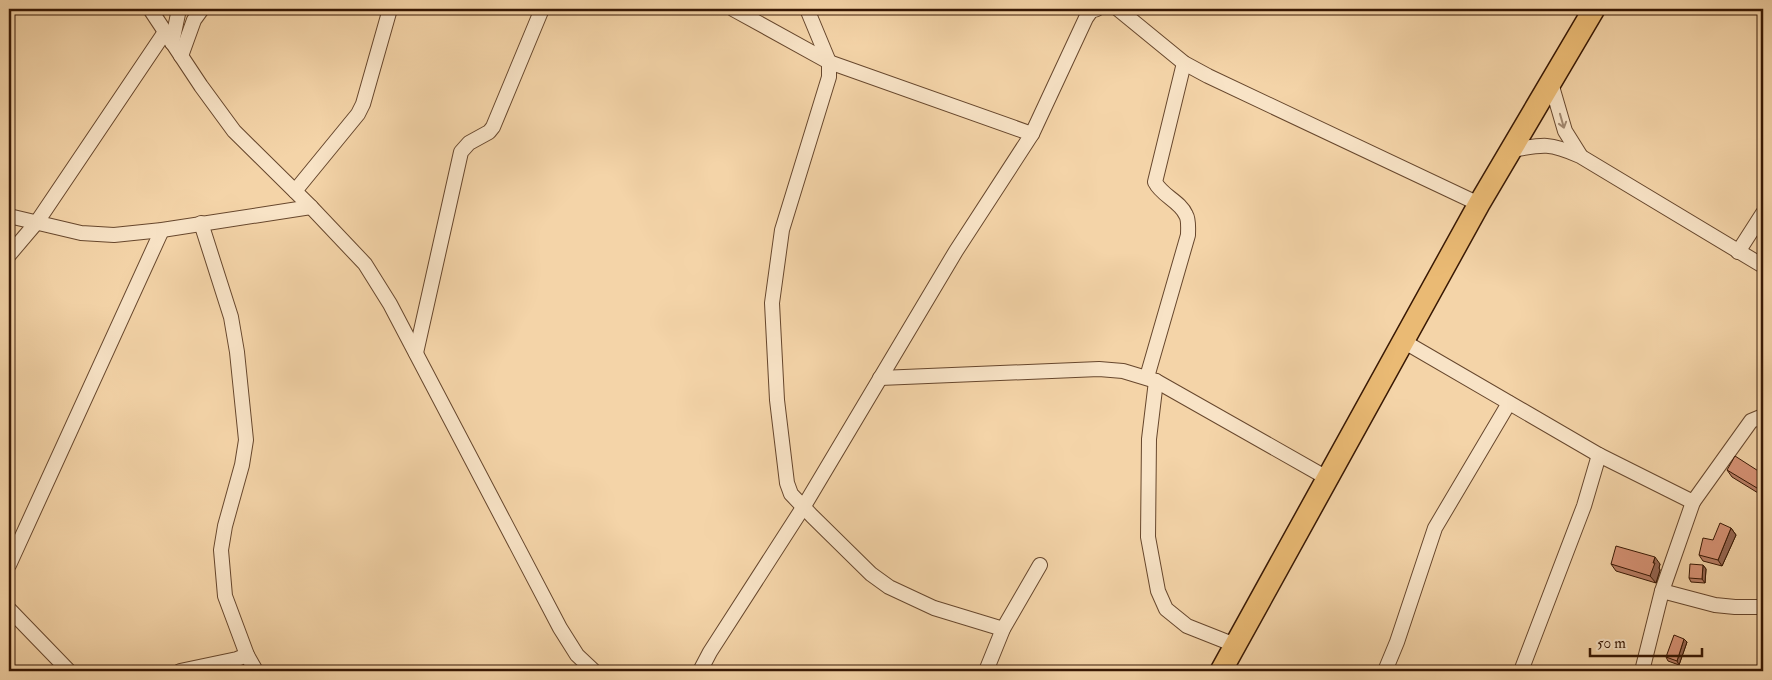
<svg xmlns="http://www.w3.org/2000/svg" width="1772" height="680" font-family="'IM FELL Double Pica',serif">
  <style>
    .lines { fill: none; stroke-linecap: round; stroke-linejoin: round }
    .minor-casing { stroke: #67472d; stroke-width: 16 }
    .primary-casing { stroke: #381804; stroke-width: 24 }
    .minor { stroke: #f8e3c6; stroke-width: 14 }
    .primary { stroke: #eaba74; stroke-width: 21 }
    .wall { fill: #b97e65; stroke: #381804 }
    .shaded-wall { fill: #966753; stroke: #381804 }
    .building { fill: #d79376; stroke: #381804 }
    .oneway { stroke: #a2886f }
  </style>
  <rect width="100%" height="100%" fill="#f4d4a8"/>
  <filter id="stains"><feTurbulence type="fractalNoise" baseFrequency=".004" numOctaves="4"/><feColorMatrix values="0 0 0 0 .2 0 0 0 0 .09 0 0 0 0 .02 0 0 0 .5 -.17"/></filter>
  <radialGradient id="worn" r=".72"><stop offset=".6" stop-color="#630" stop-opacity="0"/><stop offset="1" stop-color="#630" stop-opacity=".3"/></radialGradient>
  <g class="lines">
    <g class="minor-casing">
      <g id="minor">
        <polyline points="150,9 201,86 234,131 311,207 365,264 390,304 560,628 577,655 594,671"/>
        <polyline points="733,9 829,62 1032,134"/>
        <polyline points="807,9 829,62 829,77 782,230 772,303 777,400 787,483 791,494 812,516 871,574 889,587 934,608 1003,629"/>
        <polyline points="1118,9 1184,63 1208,76 1479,204"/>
        <polyline points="172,43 179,9"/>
        <polyline points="181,56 194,20 202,9"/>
        <polyline points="1551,83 1565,131 1580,155"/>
        <path d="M1512,150C1544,144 1550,143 1580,156L1763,266"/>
        <polyline points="295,191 358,114 363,104 390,9"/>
        <polyline points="9,216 81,233 114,235 162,230 311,207"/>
        <polyline points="201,223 231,317 237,352 246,440 242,465 225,526 221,550 225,596 247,655 256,671"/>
        <polyline points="1738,252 1763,213"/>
        <polyline points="9,255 37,222 165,32"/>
        <polyline points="1403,341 1599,455 1693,502 1751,421 1763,416"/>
        <polyline points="416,353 461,152 469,143 489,132 493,127 542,9"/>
        <path d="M1147,377L1188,235C1188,229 1189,220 1186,215C1180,201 1162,196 1155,182L1184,63"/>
        <polyline points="880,378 1099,369 1123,371 1156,381 1327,478"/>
        <polyline points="1156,381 1149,439 1148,537 1158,591 1166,609 1187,626 1235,645"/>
        <polyline points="9,565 162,230"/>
        <polyline points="1662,591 1715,605 1735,607 1763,607"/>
        <polyline points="9,609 69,671"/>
        <polyline points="180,671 237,659 247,655"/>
        <polyline points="700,671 710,652 804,506 956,251 1032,134 1086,18 1091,11 1097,9"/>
        <polyline points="986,671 1003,629 1040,565"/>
        <polyline points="1385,671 1397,642 1435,528 1509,403"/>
        <polyline points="1521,671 1584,506 1599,455"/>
        <polyline points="1642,671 1662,591 1693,502"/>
      </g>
    </g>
    <g class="primary-casing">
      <polyline id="primary" points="1221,671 1479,204 1594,9"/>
    </g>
    <use href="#minor" class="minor"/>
    <use href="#primary" class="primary"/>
  </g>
  <g class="wall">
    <polygon points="1727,470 1763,474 1763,496 1732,477"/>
    <polygon points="1731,528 1736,535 1722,566 1703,561 1699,555 1713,540"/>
    <polygon points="1611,564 1660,564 1659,568 1660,570 1656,583 1616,571"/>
    <polygon points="1703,565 1706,569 1705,583 1691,582 1689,578"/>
    <polygon points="1687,642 1679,665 1668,661 1666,657"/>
  </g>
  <g class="shaded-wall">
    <polygon points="1731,528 1736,535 1722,566 1718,560"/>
    <polygon points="1655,557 1660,564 1659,568 1660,570 1656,583 1650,576"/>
    <polygon points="1703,565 1706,569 1705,583 1702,579"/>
    <polygon points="1684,639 1687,642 1679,665 1677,661"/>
  </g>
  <g class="building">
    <polygon points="1735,456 1763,474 1763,489 1762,491 1727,470"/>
    <polygon points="1720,523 1731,528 1718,560 1699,555 1703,538 1713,540"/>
    <polygon points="1616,546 1655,557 1653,563 1655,563 1650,576 1611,564"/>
    <polygon points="1690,564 1703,565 1702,579 1689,578"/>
    <polygon points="1674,635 1684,639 1677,661 1666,657"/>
  </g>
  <defs><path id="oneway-shaft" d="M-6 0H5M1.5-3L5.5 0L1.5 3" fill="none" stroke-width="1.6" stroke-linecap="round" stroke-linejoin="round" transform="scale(1.25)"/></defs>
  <use class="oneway" href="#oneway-shaft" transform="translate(1562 121) rotate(74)"/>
  <rect width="1772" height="680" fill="none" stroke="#f4d4a8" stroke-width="30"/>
  <rect x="10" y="10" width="1752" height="660" fill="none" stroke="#381804" stroke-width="2.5"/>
  <rect x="15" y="15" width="1742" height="650" fill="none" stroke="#381804"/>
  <path d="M1590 648v8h112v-8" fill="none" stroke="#381804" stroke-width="2.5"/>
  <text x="1597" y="648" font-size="15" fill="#381804" stroke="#f8e3c6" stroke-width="4" paint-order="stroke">50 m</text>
  <rect width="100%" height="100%" filter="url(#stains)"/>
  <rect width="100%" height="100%" fill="url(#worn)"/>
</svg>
